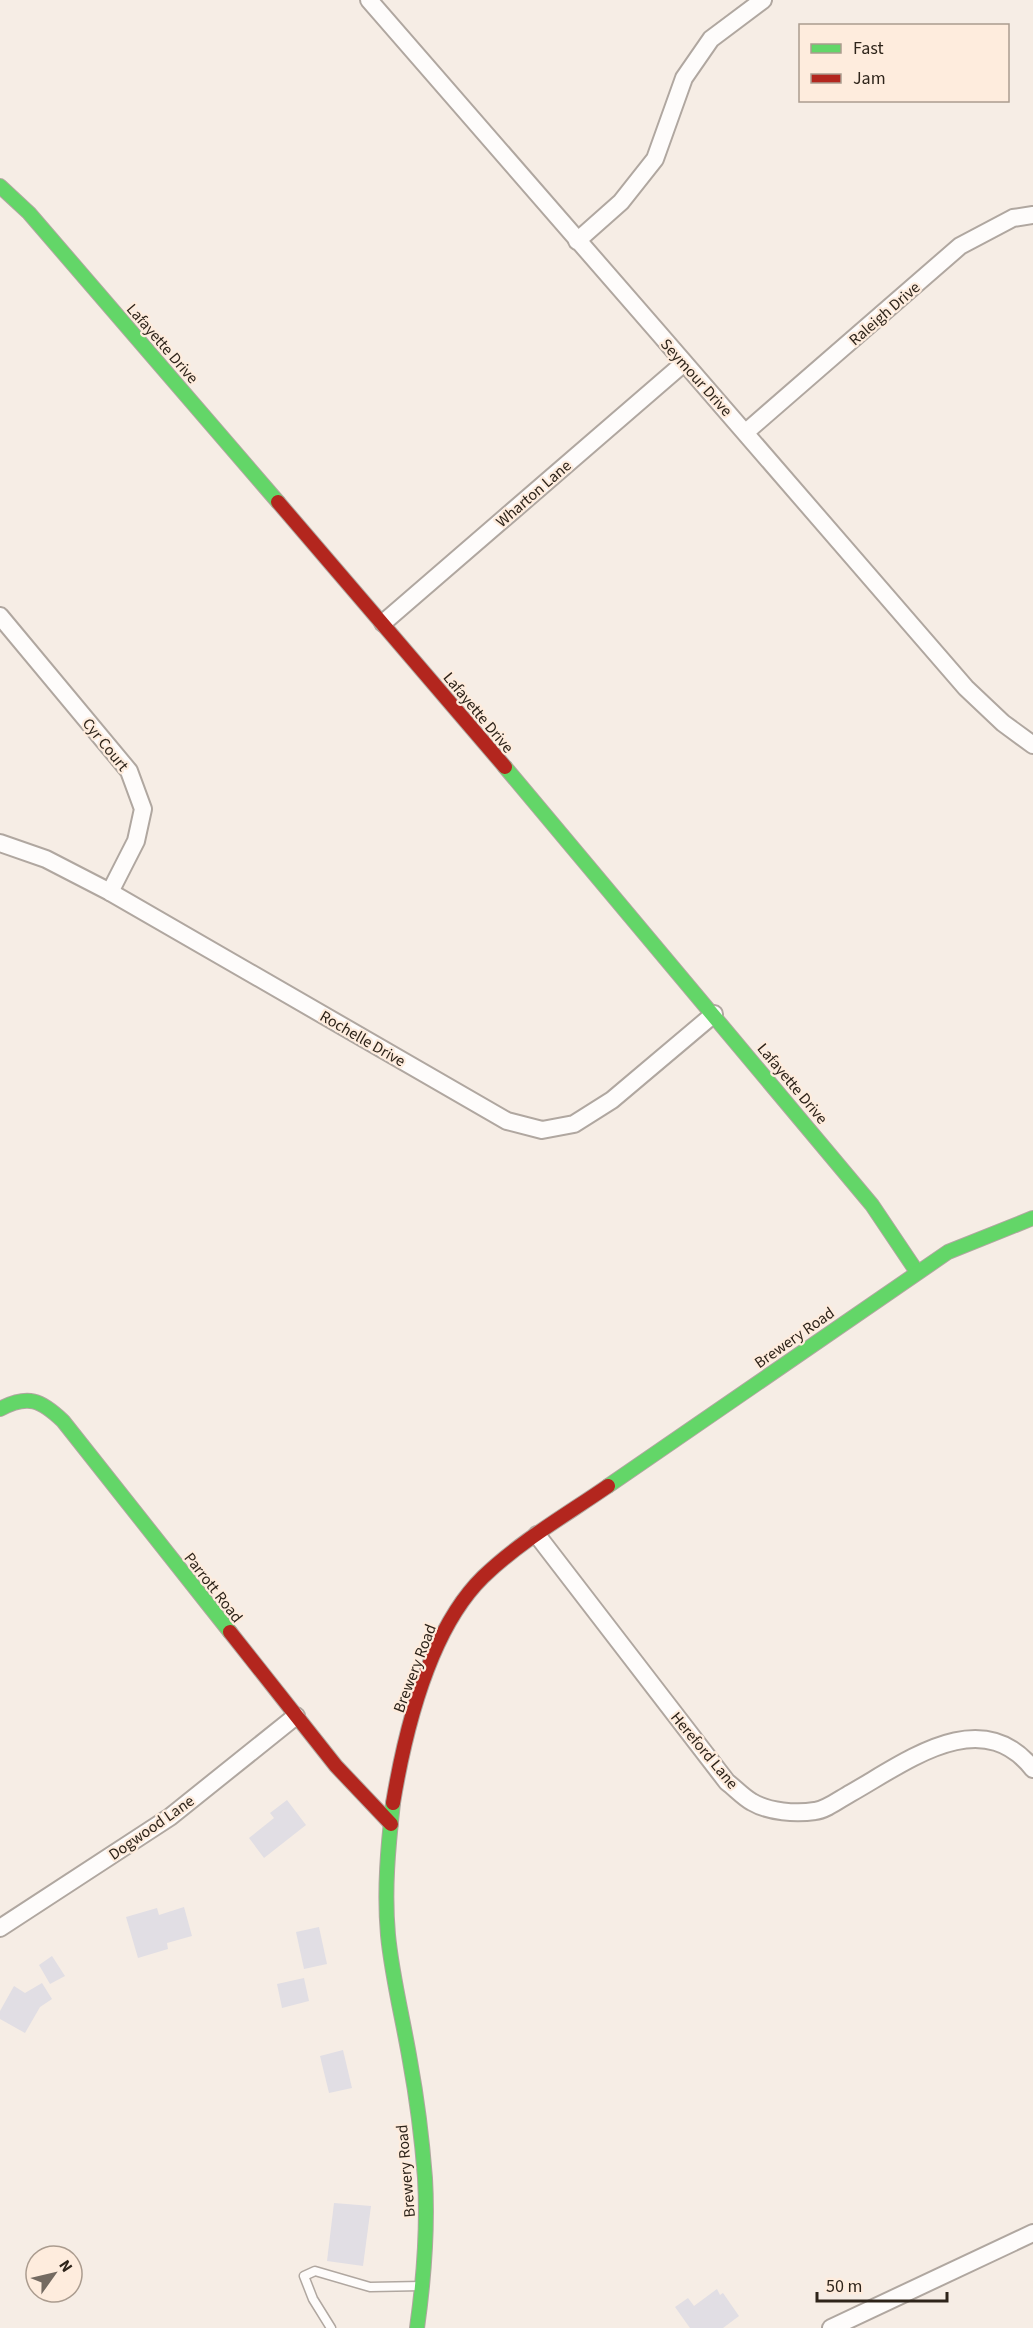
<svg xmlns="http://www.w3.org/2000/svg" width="1033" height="2328" font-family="'Source Sans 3',sans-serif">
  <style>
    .building { fill: #e1dee4 }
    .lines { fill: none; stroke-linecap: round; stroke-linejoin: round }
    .lane-casing { stroke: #b0a7a0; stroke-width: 11 }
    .street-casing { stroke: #b0a7a0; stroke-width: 20 }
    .fast-casing { stroke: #b0a7a0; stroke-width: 16 }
    .jam-casing { stroke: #b0a7a0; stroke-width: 16 }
    .lane { stroke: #fefcfb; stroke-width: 8 }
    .street { stroke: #fefcfb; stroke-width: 16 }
    .fast { stroke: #63d668; stroke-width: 14 }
    .jam { stroke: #b3261e; stroke-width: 14 }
    .labels { text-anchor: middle; stroke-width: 4.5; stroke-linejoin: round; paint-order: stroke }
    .street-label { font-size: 16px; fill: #2e241a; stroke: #feecdd }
  </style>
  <rect width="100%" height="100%" fill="#f6ede5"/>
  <g class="building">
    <polygon points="287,1800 306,1825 264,1858 249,1838 274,1818 270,1813"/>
    <polygon points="184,1907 192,1936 167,1943 168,1949 138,1958 126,1917 157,1908 159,1915"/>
    <polygon points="319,1927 327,1964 304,1969 296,1932"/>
    <polygon points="52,1956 65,1976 50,1984 39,1965"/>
    <polygon points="304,1978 309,2001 282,2008 277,1984"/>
    <polygon points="42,1983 52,1999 40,2007 25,2033 0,2019 0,2011 14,1986 25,1993"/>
    <polygon points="343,2050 352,2088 329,2093 320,2056"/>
    <polygon points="334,2203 371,2206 363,2266 327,2261"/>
    <polygon points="717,2289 720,2295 723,2293 739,2316 723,2328 690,2328 675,2307 688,2298 694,2306"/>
  </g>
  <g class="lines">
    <g class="lane-casing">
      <polyline id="lane" points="331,2328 313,2299 304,2276 315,2271 370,2287 422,2286"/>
    </g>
    <g class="street-casing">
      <g id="street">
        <path d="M369,0C568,230 768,457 966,688L1003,723L1033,745"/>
        <polyline points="577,241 621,202 655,159 684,78 711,39 763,0"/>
        <polyline points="746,432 960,246 1013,218 1033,215"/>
        <polyline points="0,616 129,771 143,809 136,841 110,892"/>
        <polyline points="383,623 684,363"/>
        <polyline points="0,843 46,859 110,892 507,1121 542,1130 574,1124 612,1100 714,1014"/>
        <path d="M537,1535L727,1782C735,1788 743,1797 752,1802C769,1812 796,1814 815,1811C826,1810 840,1799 851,1793C906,1762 981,1703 1033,1769"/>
        <polyline points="0,1928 170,1817 296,1716"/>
        <polyline points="831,2328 1033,2233"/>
      </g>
    </g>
    <g class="fast-casing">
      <g id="fast">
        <polyline points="0,186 29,213 278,502"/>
        <polyline points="505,767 872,1205 917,1272"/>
        <path d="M0,1409C28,1394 41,1400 63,1421L230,1632"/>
        <polyline points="608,1486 948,1252 1033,1218"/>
        <path d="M393,1803C388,1847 384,1891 388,1935C392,1977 403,2019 410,2061C417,2099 422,2139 425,2178C428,2229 424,2278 417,2328"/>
      </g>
    </g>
    <g class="jam-casing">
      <g id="jam">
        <polyline points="278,502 505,767"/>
        <polyline points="230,1632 336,1766 391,1824"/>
        <path d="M393,1803C405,1731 429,1630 483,1577C519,1542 566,1515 608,1486"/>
      </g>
    </g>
    <use href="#lane" class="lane"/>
    <use href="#street" class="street"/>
    <use href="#fast" class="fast"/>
    <use href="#jam" class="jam"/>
  </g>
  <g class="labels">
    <g class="street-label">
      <text transform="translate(884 313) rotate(-41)" y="6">Raleigh Drive</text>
      <text transform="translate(163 343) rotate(49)" y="6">Lafayette Drive</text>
      <text transform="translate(697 377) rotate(48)" y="6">Seymour Drive</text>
      <text transform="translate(533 493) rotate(-41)" y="6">Wharton Lane</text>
      <text transform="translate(479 712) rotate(50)" y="6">Lafayette Drive</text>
      <text transform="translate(106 744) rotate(51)" y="6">Cyr Court</text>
      <text transform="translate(363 1038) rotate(30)" y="6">Rochelle Drive</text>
      <text transform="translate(793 1083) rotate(50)" y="6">Lafayette Drive</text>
      <text transform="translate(794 1337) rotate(-35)" y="6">Brewery Road</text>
      <text transform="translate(214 1587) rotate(52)" y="6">Parrott Road</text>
      <text transform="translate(414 1668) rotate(-69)" y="6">Brewery Road</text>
      <text transform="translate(705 1750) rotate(50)" y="6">Hereford Lane</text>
      <text transform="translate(151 1827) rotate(-35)" y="6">Dogwood Lane</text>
      <text transform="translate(405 2171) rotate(-95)" y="6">Brewery Road</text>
    </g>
  </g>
  <rect x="799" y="24" width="210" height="78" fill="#feecdd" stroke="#ab9c8f" stroke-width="1.5"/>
  <rect x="811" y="44" width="30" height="9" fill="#63d668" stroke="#ab9c8f" stroke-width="1.5"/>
  <text x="853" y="54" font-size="18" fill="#2e241a">Fast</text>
  <rect x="811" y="74" width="30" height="9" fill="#b3261e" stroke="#ab9c8f" stroke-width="1.5"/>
  <text x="853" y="84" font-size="18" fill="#2e241a">Jam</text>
  <g transform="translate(54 2274) rotate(56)"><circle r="28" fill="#feecdd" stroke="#ab9c8f" stroke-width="1.5"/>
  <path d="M0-4.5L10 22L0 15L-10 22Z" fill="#746a61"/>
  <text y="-9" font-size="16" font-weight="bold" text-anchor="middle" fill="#2e241a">N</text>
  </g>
  <path d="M817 2292v9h130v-9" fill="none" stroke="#2e241a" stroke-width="3"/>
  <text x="826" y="2292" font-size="18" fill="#2e241a" stroke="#feecdd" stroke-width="4.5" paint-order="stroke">50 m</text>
</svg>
